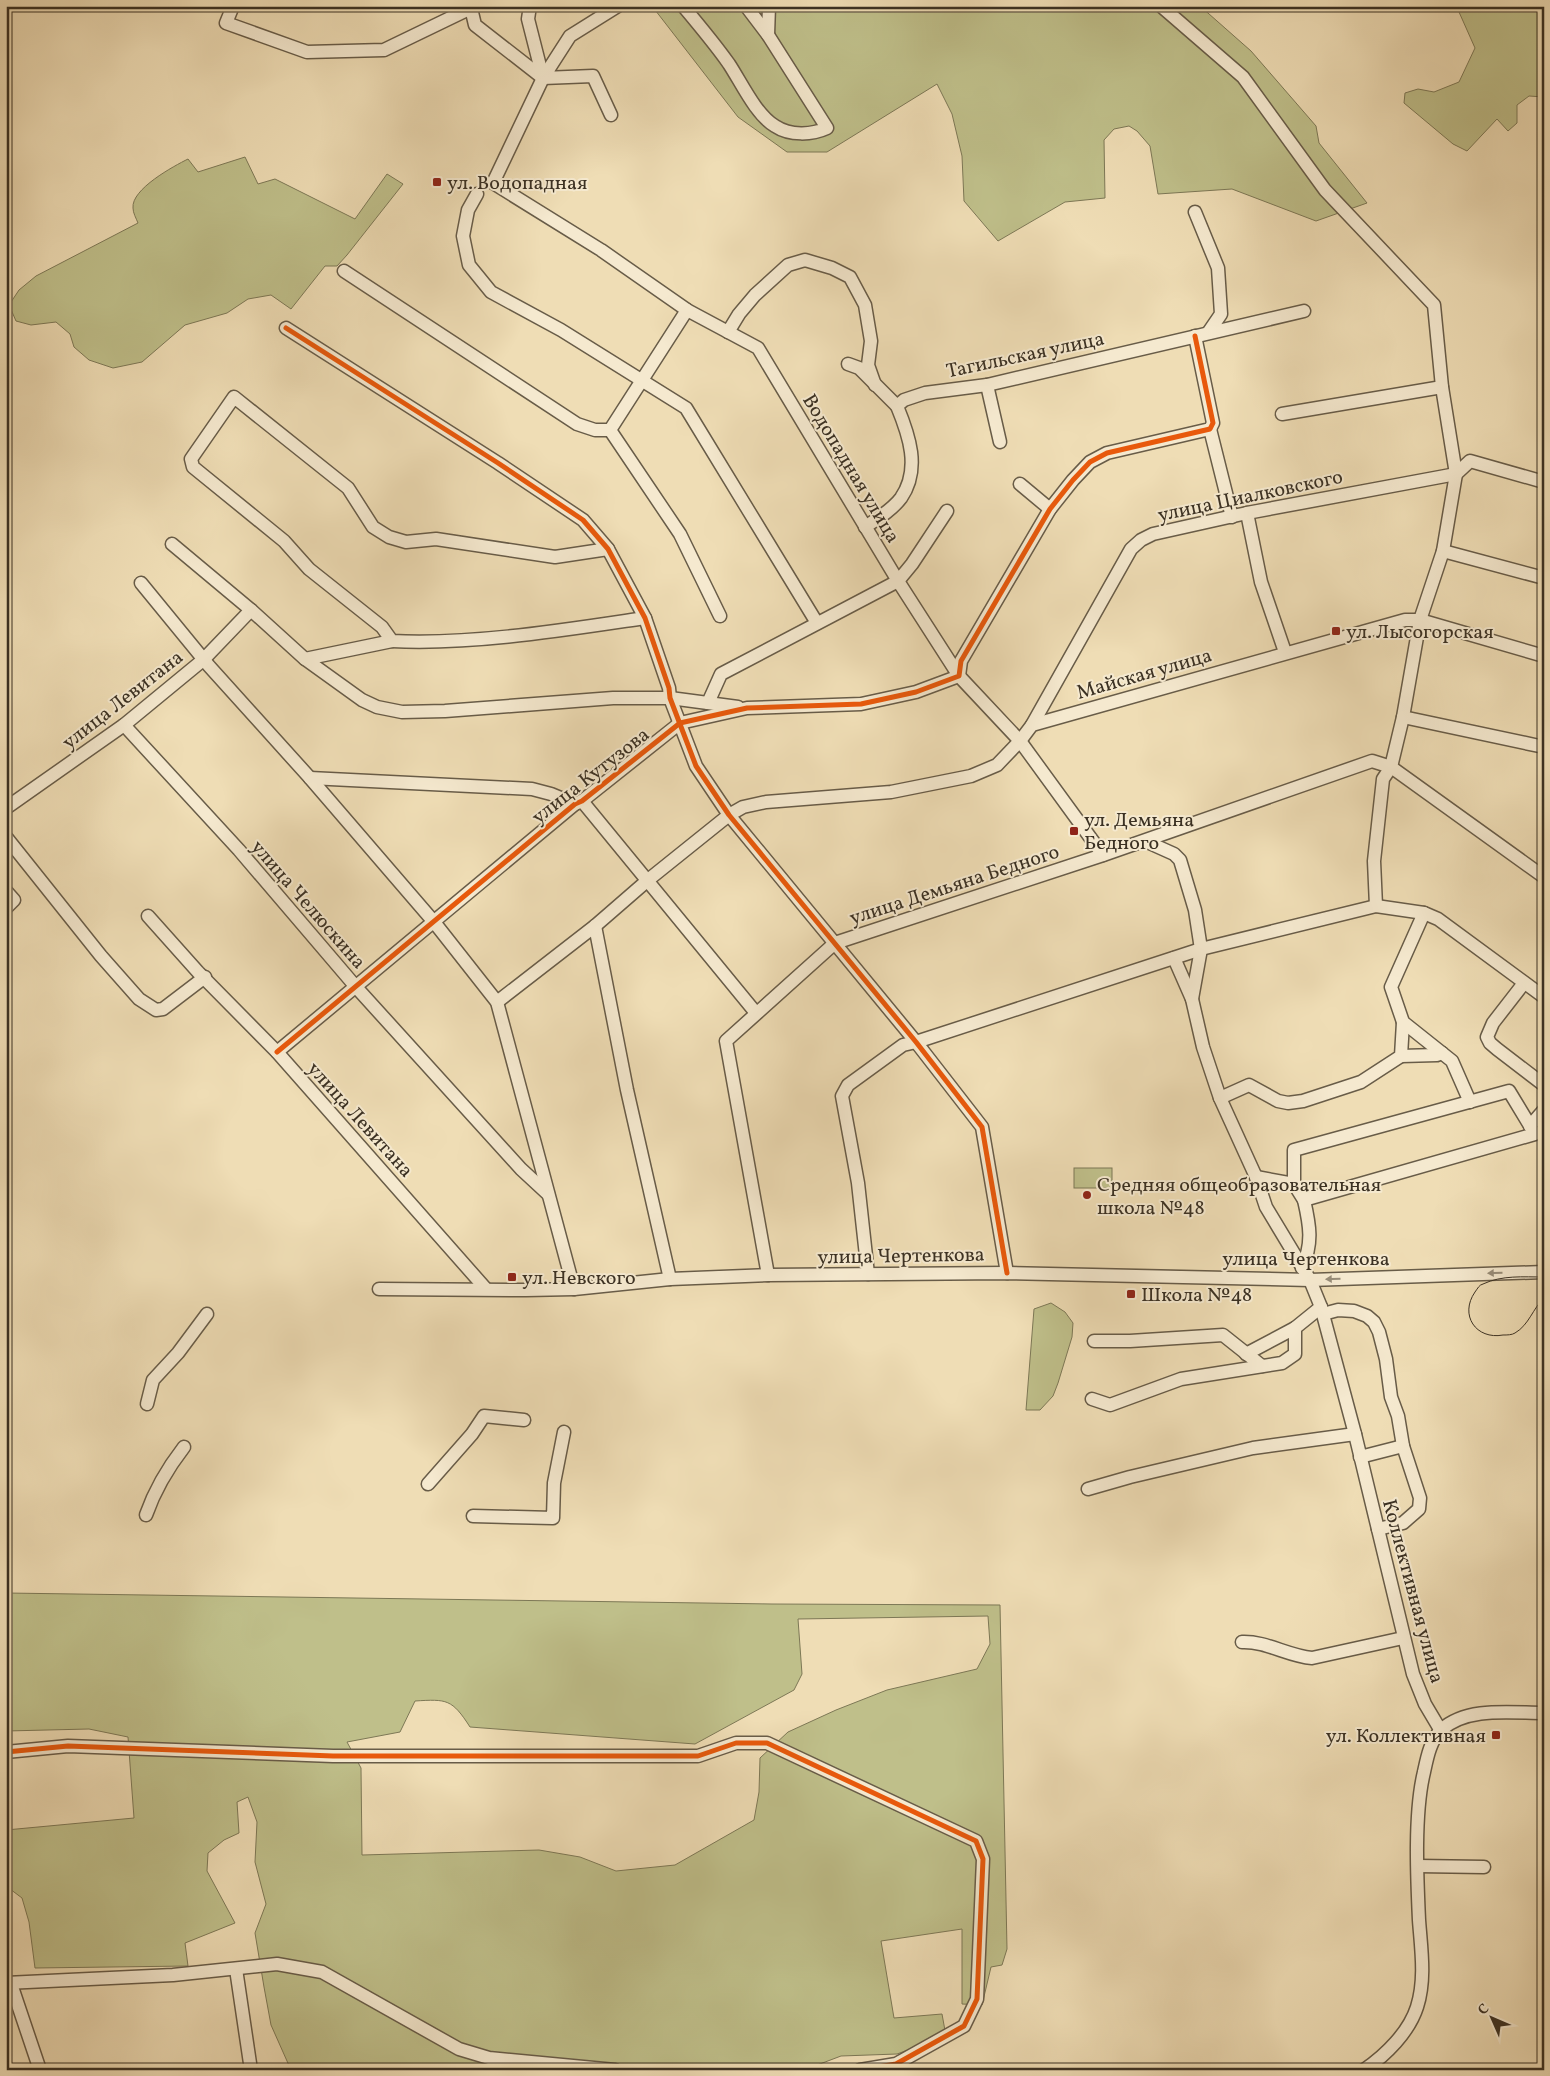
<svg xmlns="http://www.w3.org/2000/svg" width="1550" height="2076" font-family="Vollkorn,serif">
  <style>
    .green { fill: #bfbf8a; stroke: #7d7856; fill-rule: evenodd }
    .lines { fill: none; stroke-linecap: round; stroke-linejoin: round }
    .minor-casing { stroke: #685c48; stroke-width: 15 }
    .minor { stroke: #f5e9cf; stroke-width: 12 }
    .tram { stroke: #3b3123; stroke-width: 1 }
    .cycleway-casing { stroke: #f5e9cf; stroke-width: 8 }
    .cycleway { stroke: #e8590c; stroke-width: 5 }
    .oneway { fill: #988d79 }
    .poi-dot { fill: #8f2418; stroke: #f5e9cf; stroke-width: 2 }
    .labels { text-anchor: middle; stroke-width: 4; stroke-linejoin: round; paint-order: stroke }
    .poi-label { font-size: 20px; fill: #3b3123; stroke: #f5e9cf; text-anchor: start }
    .street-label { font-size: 20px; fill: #3b3123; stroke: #f5e9cf }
  </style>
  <rect width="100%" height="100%" fill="#efddb5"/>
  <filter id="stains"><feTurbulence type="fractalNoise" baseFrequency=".004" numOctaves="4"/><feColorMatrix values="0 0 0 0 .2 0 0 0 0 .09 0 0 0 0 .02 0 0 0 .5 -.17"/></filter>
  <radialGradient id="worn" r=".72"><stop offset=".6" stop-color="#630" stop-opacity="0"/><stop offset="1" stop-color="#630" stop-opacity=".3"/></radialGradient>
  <g class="green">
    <polygon points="652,6 1200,6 1251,51 1316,126 1319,143 1367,203 1316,221 1232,189 1158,194 1150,146 1137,131 1129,126 1114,129 1104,140 1105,198 1065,202 998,241 964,201 962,156 952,114 937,84 827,152 787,152 738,117"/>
    <polygon points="1460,6 1544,6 1544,97 1529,96 1517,105 1517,123 1508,131 1497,119 1467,151 1453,144 1404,103 1405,93 1418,89 1434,92 1459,82 1475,48 1459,12"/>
    <path d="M245,157L258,184L275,179L355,219L387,174L403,184L347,255L337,266H325L291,309L271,295L248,299L227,313L185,325L142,362L113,368L89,360L74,347L70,334L56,322L31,325L16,321L9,305L19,290L36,276L138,223C136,218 133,213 133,208C131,189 174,166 188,159L198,172Z"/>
    <rect x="1074" y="1168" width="38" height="20"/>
    <polygon points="1051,1303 1065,1312 1073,1323 1072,1337 1058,1383 1053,1396 1040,1410 1026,1410 1034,1309"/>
    <path d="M6,1593L772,1604L1000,1605L1007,1949L1002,1965L991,1967L982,2005L962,2004V1929L881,1941L894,2018L942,2014L946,2036L897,2054L841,2056L804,2070H354L351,2067L337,2068V2070H291L271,2025L264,1987L255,1933L266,1904L255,1862L257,1822L248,1797L237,1802L239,1833L224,1840L208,1853L207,1871L235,1923L185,1943L188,1966L35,1968L29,1922L22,1898L6,1886V1830L134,1818L128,1737L89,1729L6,1731ZM988,1616L990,1644L977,1669L887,1690L836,1710L788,1732L760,1758L759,1792L754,1820L675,1865L616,1871L580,1857L539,1850L362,1855L361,1768L347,1742L400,1732L415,1701C447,1699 452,1699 470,1727L695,1744L794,1690L802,1674L798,1619Z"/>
  </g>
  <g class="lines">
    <g class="minor-casing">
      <g id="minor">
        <polyline points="233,6 226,23 307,52 384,50 471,8"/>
        <polyline points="467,6 471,8 475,25 543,78"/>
        <polyline points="530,6 528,19 543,78 493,183 601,250 687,310 758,348 898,581 959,676 1020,741 1103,855"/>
        <path d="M683,6C699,25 715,44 729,64C741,82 756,115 775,126C790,136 812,135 827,128L768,35L746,6"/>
        <polyline points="1161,6 1243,77 1325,190 1434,305 1442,387 1456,474 1443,551 1420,620 1403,717 1391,767 1383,779 1374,861 1376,906"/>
        <polyline points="768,35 769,6"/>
        <polyline points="611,115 593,76 543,78 570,36 618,6"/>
        <polyline points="477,194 468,210 463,236 469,265 491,292 561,330 686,408 817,623"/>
        <polyline points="1195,212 1218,268 1221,314 1208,333"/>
        <polyline points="344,271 577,424 595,430 610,430 687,310"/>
        <polyline points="286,328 498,463 583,520 608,549 645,618 669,688 670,698 696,766 729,815 916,1042 982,1127 1007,1273"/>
        <polyline points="728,332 739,314 755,295 788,265 805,260 832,268 850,277 865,305 871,341 868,365 875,385"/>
        <polyline points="848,364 859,368 897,406"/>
        <polyline points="987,385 1000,442"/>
        <polyline points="1282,414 1442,387"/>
        <polyline points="1210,429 1232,517"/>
        <polyline points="610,430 680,534 720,616"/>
        <polyline points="1020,484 1050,509"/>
        <polyline points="1247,513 1261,582 1285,652"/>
        <path d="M865,527C877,519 892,510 901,498C921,469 909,435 897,406L904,400L925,393L987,385L1304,311"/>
        <polyline points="172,544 251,610 305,659 362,700 377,707 402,712 445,711 613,698 670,698 738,707"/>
        <path d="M608,549L555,557L436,539L406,542L389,537L373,527L348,488L234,397L191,459L193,467L284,541L309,569L382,627L392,641C473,645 564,630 645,618"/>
        <polyline points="1443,551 1544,578"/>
        <polyline points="141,583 209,666 310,778 434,922 497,1002 574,1289"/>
        <polyline points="305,659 392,641"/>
        <polyline points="708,703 721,674 898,581 912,564 947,511"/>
        <polyline points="1403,717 1544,747"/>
        <polyline points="124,725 239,850 356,987 521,1169 548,1194"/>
        <polyline points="1032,725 1131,549 1141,540 1153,534 1247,513 1456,474 1470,461 1544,482"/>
        <polyline points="310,778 532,789 551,794 575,804"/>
        <polyline points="582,801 756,1013"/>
        <polyline points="6,808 124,725 203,660 251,610"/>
        <polyline points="6,837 101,956 139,999 156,1010 163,1009 205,977"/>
        <polyline points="1145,841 1174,854 1180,860 1195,910 1201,949 1192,999"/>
        <polyline points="6,891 14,900 6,908"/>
        <polyline points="1424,913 1391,987 1403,1022 1452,1061 1470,1102"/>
        <polyline points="148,916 198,972 277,1052 486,1289"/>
        <polyline points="595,926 627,1090 670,1279"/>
        <polyline points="1174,958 1192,999 1203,1047 1220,1098 1256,1177 1266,1207 1310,1280 1321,1307 1355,1434 1413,1674 1425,1704 1441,1731"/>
        <polyline points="1524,983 1493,1023 1487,1037 1490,1043 1497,1049 1544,1085"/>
        <polyline points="497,1002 595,926 648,880 729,815 743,807 766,802 891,792 971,776 997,765 1020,741 1032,725 1405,620 1420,620 1544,656"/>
        <polyline points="277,1052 575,804 582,801 680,723 747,708 861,704 916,692 959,676 961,661 1050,509 1073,480 1090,462 1107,453 1210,429 1213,423 1195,336"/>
        <polyline points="1401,1056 1437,1055 1442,1053"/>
        <polyline points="1220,1098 1249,1085 1278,1101 1288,1103 1303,1101 1361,1082 1401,1056 1403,1022"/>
        <polyline points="1530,1126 1544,1110"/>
        <polyline points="1256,1177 1294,1184 1304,1200 1535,1134 1509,1091 1294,1150 1294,1184"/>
        <path d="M1302,1268C1313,1243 1310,1226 1304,1200"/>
        <polyline points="868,1274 858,1183 842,1096 848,1085 903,1045 916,1042 1201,949 1376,906 1424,913 1438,919 1544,997"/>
        <polyline points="768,1275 726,1041 835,943 1103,855 1372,761 1391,767 1544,877"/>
        <polyline points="379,1289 526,1290 574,1289 670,1279 768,1275 1007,1273 1310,1280 1544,1272"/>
        <polyline points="1323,1314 1338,1310 1354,1311 1367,1316 1374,1322 1379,1332 1386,1359 1391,1397 1398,1416 1403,1446 1420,1498 1419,1509 1403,1523 1378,1529"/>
        <polyline points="1094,1341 1130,1341 1223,1335 1262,1366"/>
        <polyline points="1246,1354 1295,1328"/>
        <polyline points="1092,1399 1110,1405 1181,1379 1282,1363 1295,1354 1295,1328 1321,1307"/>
        <polyline points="147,1404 153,1380 178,1353 207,1314"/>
        <polyline points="1360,1457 1403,1446"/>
        <polyline points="428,1484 472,1434 484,1416 524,1420"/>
        <polyline points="1088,1489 1130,1477 1253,1448 1355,1434"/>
        <path d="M146,1515C155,1489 167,1469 184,1447"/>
        <polyline points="473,1516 553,1518 554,1483 564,1432"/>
        <path d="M1242,1642C1266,1641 1288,1656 1312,1658L1403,1638"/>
        <polyline points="6,1752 68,1746 333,1756 698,1756 736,1743 767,1743 976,1841 983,1859 977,1999 964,2026 896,2064 860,2070"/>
        <polyline points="1418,1866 1484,1867"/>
        <polyline points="236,1969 251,2070"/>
        <polyline points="6,1983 173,1975 277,1964 322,1972 459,2049 489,2058 615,2070"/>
        <polyline points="11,1984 40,2070"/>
        <path d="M1364,2070C1386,2055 1409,2032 1417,2007C1426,1979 1421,1948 1419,1920C1417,1877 1414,1813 1424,1772C1427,1758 1430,1741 1441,1730C1467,1706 1512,1713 1544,1713"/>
      </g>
    </g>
    <use href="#minor" class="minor"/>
    <path class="tram" d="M1544,1277C1523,1277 1502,1275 1483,1284C1479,1285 1478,1288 1475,1292C1459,1315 1476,1340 1503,1335C1507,1335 1512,1335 1515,1333C1529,1325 1533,1308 1544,1298"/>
    <g class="cycleway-casing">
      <g id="cycleway">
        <polyline points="286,328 498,463 583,520 608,549 645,618 669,688 670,698 696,766 729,815 916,1042 982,1127 1007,1273"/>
        <polyline points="277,1052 575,804 582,801 680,723 747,708 861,704 916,692 959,676 961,661 1050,509 1073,480 1090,462 1107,453 1210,429 1213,423 1195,336"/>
        <polyline points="6,1752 68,1746 333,1756 698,1756 736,1743 767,1743 976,1841 983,1859 977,1999 964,2026 896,2064 860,2070"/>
      </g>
    </g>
    <use href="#cycleway" class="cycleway"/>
  </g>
  <defs><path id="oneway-solid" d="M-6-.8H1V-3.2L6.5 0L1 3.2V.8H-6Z" transform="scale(1.25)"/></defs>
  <g class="oneway">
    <use href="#oneway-solid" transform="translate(1495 1273) rotate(178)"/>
    <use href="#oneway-solid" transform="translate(1333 1279) rotate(178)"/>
  </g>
  <g class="poi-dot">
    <rect x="432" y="177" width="10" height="10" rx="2.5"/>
    <rect x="1331" y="626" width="10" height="10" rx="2.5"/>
    <rect x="1069" y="826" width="10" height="10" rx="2.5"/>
    <circle cx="1087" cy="1195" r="5"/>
    <rect x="507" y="1272" width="10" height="10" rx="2.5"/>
    <rect x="1126" y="1289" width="10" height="10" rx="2.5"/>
    <rect x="1491" y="1730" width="10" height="10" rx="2.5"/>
  </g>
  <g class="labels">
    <g class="poi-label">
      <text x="447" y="189">ул. Водопадная</text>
      <text x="1346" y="638">ул. Лысогорская</text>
      <text x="1084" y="826">ул. Демьяна<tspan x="1084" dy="23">Бедного</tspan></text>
      <text x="1097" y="1191">Средняя общеобразовательная<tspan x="1097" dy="23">школа №48</tspan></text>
      <text x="522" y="1284">ул. Невского</text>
      <text x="1141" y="1301">Школа №48</text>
      <text x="1486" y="1742" text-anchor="end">ул. Коллективная</text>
    </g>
    <g class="street-label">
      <text transform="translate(1025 354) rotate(-12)" y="7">Тагильская улица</text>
      <text transform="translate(852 468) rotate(59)" y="7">Водопадная улица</text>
      <text transform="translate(1250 495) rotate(-12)" y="7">улица Циалковского</text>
      <text transform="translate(1144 673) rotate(-16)" y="7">Майская улица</text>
      <text transform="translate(122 699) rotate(-38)" y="7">улица Левитана</text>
      <text transform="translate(590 775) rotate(-38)" y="7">улица Кутузова</text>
      <text transform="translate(954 884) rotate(-18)" y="7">улица Демьяна Бедного</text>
      <text transform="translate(309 904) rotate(49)" y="7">улица Челюскина</text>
      <text transform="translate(361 1119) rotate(48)" y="7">улица Левитана</text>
      <text transform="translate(901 1255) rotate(-1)" y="7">улица Чертенкова</text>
      <text x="1306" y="1265">улица Чертенкова</text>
      <text transform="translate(1414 1591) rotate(75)" y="7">Коллективная улица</text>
    </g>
  </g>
  <rect width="1550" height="2076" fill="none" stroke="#efddb5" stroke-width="25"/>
  <rect x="8" y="8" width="1535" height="2061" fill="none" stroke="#3b3123" stroke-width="2.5"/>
  <rect x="12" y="12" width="1525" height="2051" fill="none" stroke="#3b3123"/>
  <g transform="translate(1492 2018) rotate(315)" stroke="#f5e9cf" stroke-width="4" paint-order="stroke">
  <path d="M0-4L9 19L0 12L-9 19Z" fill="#3b3123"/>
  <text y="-8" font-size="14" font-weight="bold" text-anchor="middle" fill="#3b3123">С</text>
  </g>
  <rect width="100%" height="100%" filter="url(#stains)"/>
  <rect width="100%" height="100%" fill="url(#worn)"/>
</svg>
